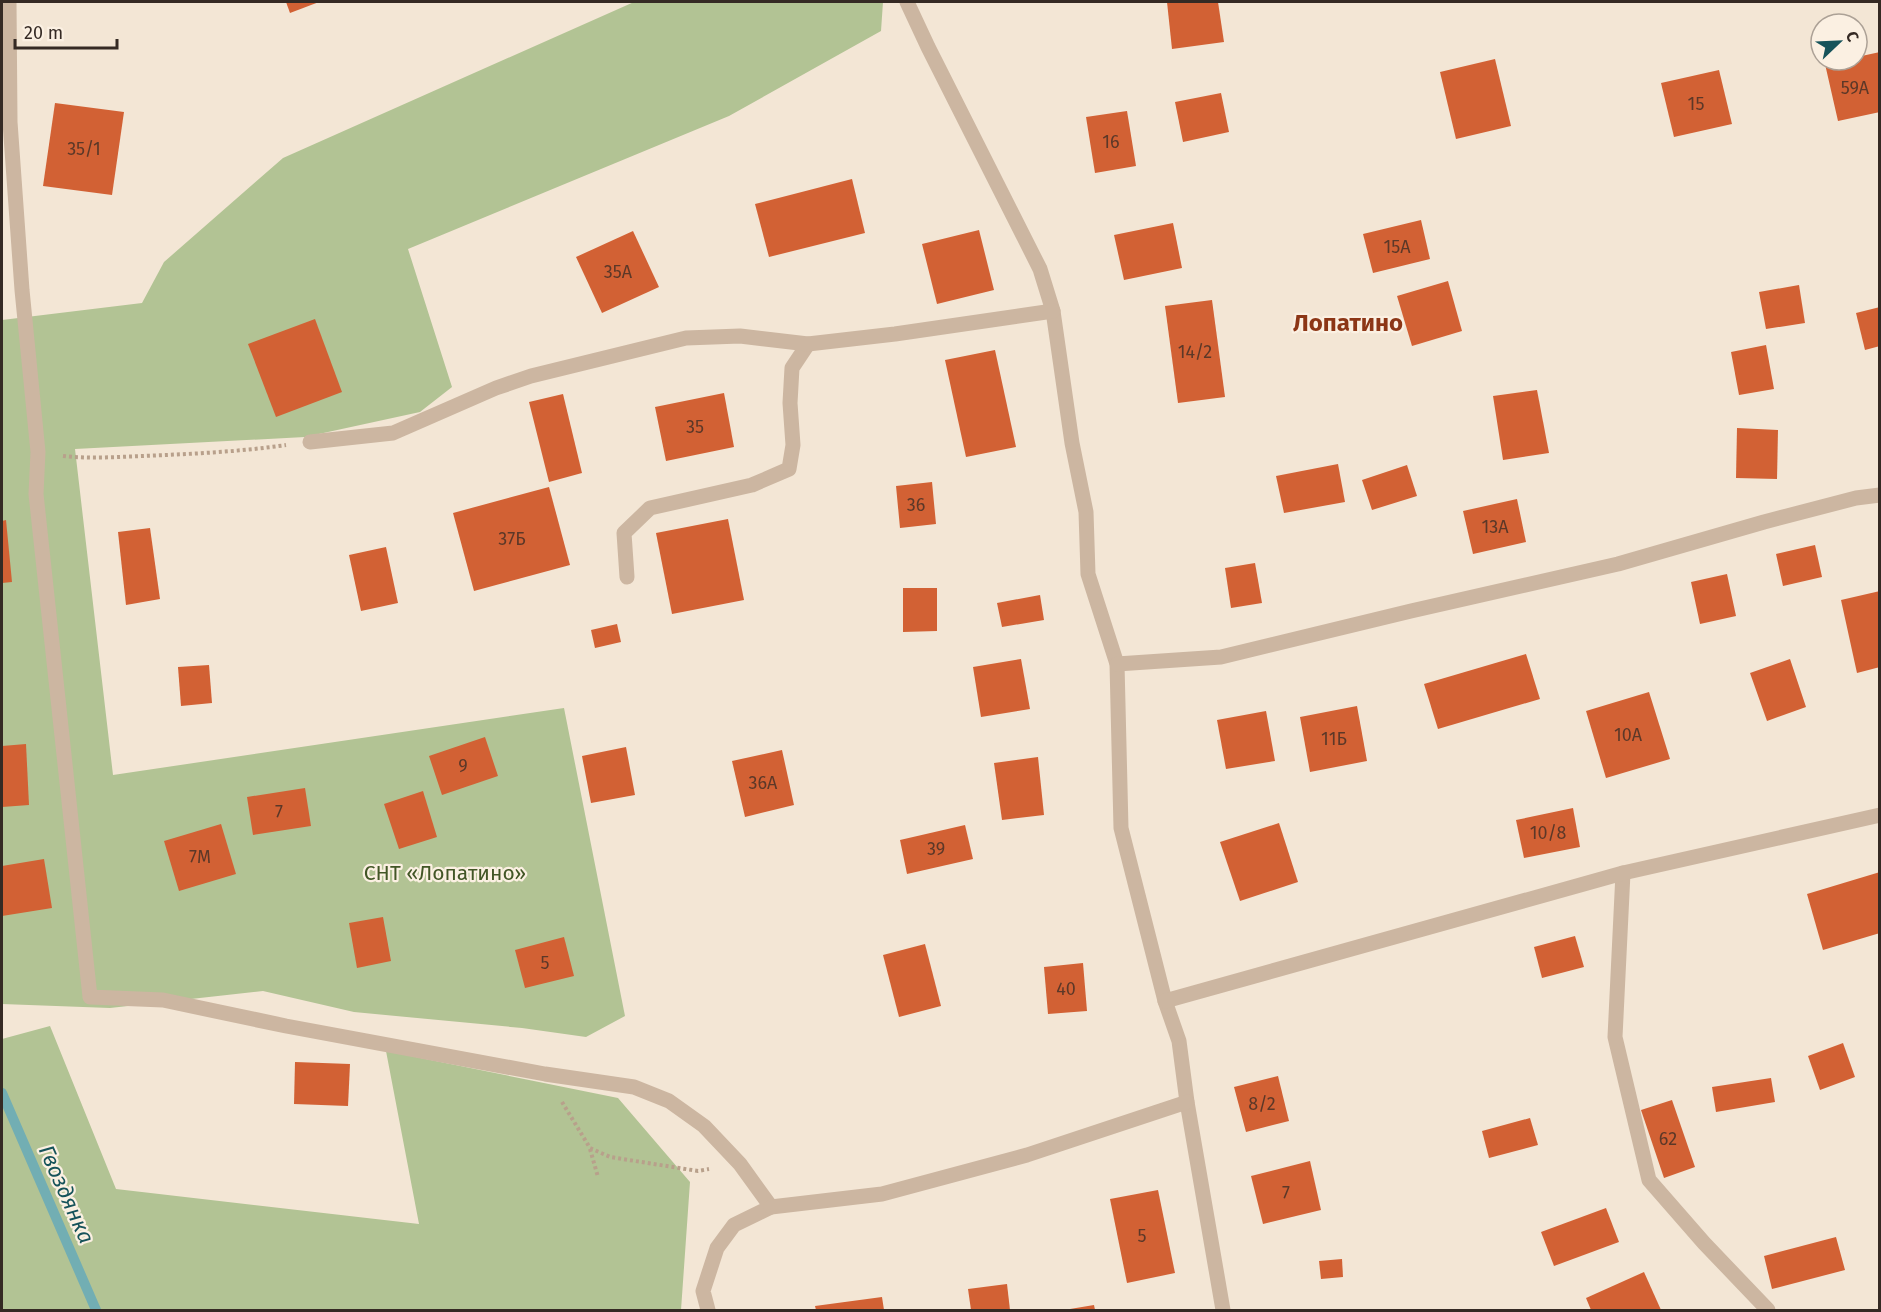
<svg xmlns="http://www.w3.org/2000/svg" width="1881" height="1312" font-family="'Fira Sans',sans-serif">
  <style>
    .green { fill: #b2c394 }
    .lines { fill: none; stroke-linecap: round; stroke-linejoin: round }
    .stream { stroke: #72aeb3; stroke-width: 10 }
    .building { fill: #d26134 }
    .path { stroke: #b8a08b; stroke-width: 4; stroke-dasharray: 3 3; stroke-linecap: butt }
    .service { stroke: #ccb6a1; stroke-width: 15 }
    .minor { stroke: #ccb6a1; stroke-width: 15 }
    .labels { text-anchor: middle; stroke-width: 4.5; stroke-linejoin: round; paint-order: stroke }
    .number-label { font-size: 18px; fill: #5c3828 }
    .park-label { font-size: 21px; fill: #425626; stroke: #fbf0e2 }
    .water-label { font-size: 22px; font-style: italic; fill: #16535a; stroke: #fbf0e2 }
    .quarter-label { font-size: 24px; font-weight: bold; fill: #8c3616; stroke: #fbf0e2 }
  </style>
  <rect width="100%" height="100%" fill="#f3e6d5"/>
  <g class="green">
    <polygon points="634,2 883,2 881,31 729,116 408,249 452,387 420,412 305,437 75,449 113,775 564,708 625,1016 586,1037 522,1028 354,1012 263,991 110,1008 2,1004 2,320 142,303 164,262 283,158"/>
    <polygon points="50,1026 116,1189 419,1224 386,1051 618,1098 690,1182 681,1310 2,1310 2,1039"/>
  </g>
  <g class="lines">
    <polyline class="stream" points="2,1093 96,1310"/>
  </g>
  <g class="building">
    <polygon points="286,2 319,2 290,13"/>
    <polygon points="1167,2 1218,2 1224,42 1172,49"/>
    <polygon points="1880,52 1880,112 1838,121 1825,64 1842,60 1857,60 1857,57"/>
    <polygon points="1495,59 1511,126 1456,139 1440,72"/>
    <polygon points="1719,70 1732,124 1674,137 1661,83"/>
    <polygon points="1221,93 1229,132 1183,142 1175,102"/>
    <polygon points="55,103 124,112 112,195 43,186"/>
    <polygon points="1127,111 1136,166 1095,173 1086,117"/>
    <polygon points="852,179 865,233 769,257 755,204"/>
    <polygon points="1421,220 1430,259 1373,273 1363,234"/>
    <polygon points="1173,223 1182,268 1124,280 1114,235"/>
    <polygon points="979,230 994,290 937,304 922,244"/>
    <polygon points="633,231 659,287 602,313 576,257"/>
    <polygon points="1448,281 1462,331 1412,346 1397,296"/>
    <polygon points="1799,285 1805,323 1766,329 1759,292"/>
    <polygon points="1212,300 1225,397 1178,403 1165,306"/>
    <polygon points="1880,307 1880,346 1865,350 1856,313"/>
    <polygon points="315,319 342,392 276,417 248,344"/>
    <polygon points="1766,345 1774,389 1739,395 1731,352"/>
    <polygon points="995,350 1016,447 966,457 945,360"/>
    <polygon points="1537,390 1549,453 1503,460 1493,396"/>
    <polygon points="724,393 734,447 666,461 655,407"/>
    <polygon points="563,394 582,473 549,482 529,402"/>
    <polygon points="1737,428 1778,430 1777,479 1736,478"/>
    <polygon points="1338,464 1345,502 1284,513 1276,476"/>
    <polygon points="1407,465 1417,496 1372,510 1362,480"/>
    <polygon points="932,482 936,524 900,528 896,486"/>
    <polygon points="549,487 570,565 474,591 453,513"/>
    <polygon points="1517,499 1526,542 1473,554 1463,511"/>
    <polygon points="728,519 744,600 672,614 656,533"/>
    <polygon points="6,520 12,582 2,583 2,521"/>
    <polygon points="150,528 160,599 126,605 118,532"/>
    <polygon points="1815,545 1822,577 1783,586 1776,554"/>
    <polygon points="386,547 398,603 361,611 349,555"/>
    <polygon points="1255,563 1262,603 1231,608 1225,568"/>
    <polygon points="1727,574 1736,616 1700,624 1691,582"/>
    <polygon points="903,588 937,588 937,631 903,632"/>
    <polygon points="1880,591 1880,667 1857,673 1841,600"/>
    <polygon points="1040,595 1044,620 1002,627 997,603"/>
    <polygon points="617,624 621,642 595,648 591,630"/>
    <polygon points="1526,654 1540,699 1438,729 1424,684"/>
    <polygon points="1021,659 1030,709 981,717 973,667"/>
    <polygon points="1790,659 1806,707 1767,721 1750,673"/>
    <polygon points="209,665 212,703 181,706 178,667"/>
    <polygon points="1649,692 1670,759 1606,778 1586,711"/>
    <polygon points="1357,706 1367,761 1310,772 1300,717"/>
    <polygon points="1266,711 1275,761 1226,769 1217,720"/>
    <polygon points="485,737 498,776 442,795 429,756"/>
    <polygon points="26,744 29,805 2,807 2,746"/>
    <polygon points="626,747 635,795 591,803 582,756"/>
    <polygon points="782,750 794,805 745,817 732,761"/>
    <polygon points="1038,757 1044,815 1002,820 994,763"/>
    <polygon points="305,788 311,826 253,835 247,797"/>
    <polygon points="423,791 437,837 399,849 384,804"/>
    <polygon points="1573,808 1580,847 1524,858 1516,820"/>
    <polygon points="1279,823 1298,882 1240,901 1220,842"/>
    <polygon points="221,824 236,874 179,891 164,841"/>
    <polygon points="965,825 973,859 907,874 900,840"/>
    <polygon points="44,859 52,908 2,916 2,866"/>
    <polygon points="1880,872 1880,933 1823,950 1807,894"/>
    <polygon points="383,917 391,961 357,968 349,923"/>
    <polygon points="1575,936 1584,967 1542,978 1534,947"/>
    <polygon points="564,937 574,976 525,988 515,950"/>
    <polygon points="925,944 941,1006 899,1017 883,955"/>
    <polygon points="1083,963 1087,1011 1048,1014 1044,967"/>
    <polygon points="1843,1043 1855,1077 1820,1090 1808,1056"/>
    <polygon points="295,1062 350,1064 348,1106 294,1104"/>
    <polygon points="1278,1076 1289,1121 1246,1132 1234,1087"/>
    <polygon points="1771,1078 1775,1102 1716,1112 1712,1087"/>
    <polygon points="1672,1100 1695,1167 1664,1178 1641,1110"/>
    <polygon points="1530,1118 1538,1145 1489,1158 1482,1131"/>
    <polygon points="1310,1161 1321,1210 1263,1224 1251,1176"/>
    <polygon points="1158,1190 1175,1273 1127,1283 1110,1199"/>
    <polygon points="1606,1208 1619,1242 1554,1266 1541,1232"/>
    <polygon points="1836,1237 1845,1270 1772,1289 1764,1256"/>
    <polygon points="1342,1259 1343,1277 1321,1279 1319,1261"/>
    <polygon points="1644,1272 1661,1310 1591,1310 1586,1298"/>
    <polygon points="1007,1284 1010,1310 971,1310 968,1289"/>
    <polygon points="882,1297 884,1310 816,1310 815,1306"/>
    <polygon points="1094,1305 1095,1310 1070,1310 1070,1309"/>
  </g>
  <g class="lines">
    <g class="path">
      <path d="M63,456C89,459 116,457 142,456C190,454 238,452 286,445"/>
      <polyline points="562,1102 590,1148 610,1157 698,1171 709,1169"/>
      <polyline points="590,1149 598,1177"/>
    </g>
    <g class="service">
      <polyline points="9,2 10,122 22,290 38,452 36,494 90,997 163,1000 286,1026 545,1074 634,1087 669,1101 704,1126 740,1164 771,1207 734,1225 717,1248 703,1291 708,1310"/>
      <polyline points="627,577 624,533 650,508 752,485 789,469 793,445 790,403 792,368 808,344"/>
      <polyline points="1623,873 1615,1037 1649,1180 1704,1243 1768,1310"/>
    </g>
    <g class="minor">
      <polyline points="907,2 928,47 1040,269 1053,311 1072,443 1086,512 1088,574 1117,664 1121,828 1165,1001 1179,1041 1187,1102 1223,1310"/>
      <polyline points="310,442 393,433 496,388 531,376 686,338 740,336 808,344 895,334 1053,311"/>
      <polyline points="1117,664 1221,657 1411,611 1618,564 1764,522 1856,498 1880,495"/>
      <polyline points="1165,1001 1623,873 1880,815"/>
      <polyline points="771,1207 882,1194 1027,1155 1187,1102"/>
    </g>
  </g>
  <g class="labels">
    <g class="number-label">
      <text x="1855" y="94">59А</text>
      <text x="1696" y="110">15</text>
      <text x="1111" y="148">16</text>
      <text x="84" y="155">35/1</text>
      <text x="1397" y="253">15А</text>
      <text x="618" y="278">35А</text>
      <text x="1195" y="358">14/2</text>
      <text x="695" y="433">35</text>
      <text x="916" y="511">36</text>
      <text x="1495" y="533">13А</text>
      <text x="512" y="545">37Б</text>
      <text x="1628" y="741">10А</text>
      <text x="1334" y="745">11Б</text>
      <text x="463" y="772">9</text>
      <text x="763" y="789">36А</text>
      <text x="279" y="818">7</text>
      <text x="1548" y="839">10/8</text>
      <text x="936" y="855">39</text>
      <text x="200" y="863">7М</text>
      <text x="545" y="969">5</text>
      <text x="1066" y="995">40</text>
      <text x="1262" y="1110">8/2</text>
      <text x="1668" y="1145">62</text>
      <text x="1286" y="1199">7</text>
      <text x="1142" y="1242">5</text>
    </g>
    <g class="park-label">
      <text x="445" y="880">СНТ «Лопатино»</text>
    </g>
    <g class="water-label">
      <text transform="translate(67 1194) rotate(66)" y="8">Гвоздянка</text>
    </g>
    <g class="quarter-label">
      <text x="1348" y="331">Лопатино</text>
    </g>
  </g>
  <rect width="1881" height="1312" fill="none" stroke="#352a24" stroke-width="6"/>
  <g transform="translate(1839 42) rotate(67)"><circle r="28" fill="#fbf0e2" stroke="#aca196" stroke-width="1.5"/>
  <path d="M0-4.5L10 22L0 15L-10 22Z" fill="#16535a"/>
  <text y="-9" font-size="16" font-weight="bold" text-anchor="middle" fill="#352a24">С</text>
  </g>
  <path d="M15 39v9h102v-9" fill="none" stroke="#352a24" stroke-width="3"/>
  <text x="24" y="39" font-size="18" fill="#352a24" stroke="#fbf0e2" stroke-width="4.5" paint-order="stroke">20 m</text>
</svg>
